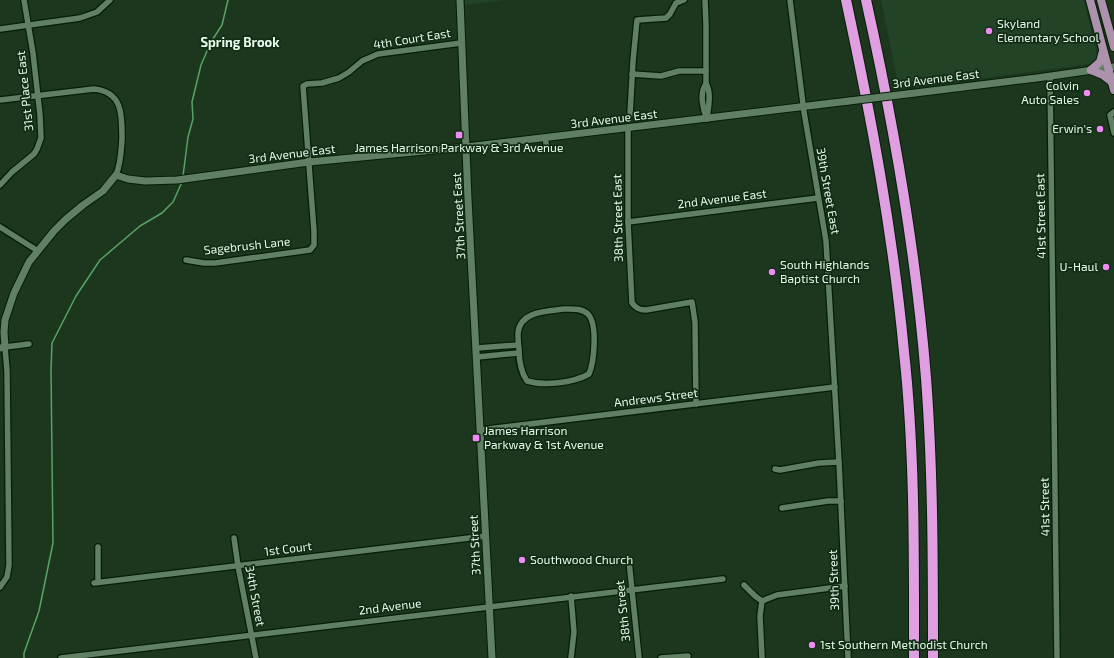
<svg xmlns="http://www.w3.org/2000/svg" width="1114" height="658" font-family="'Exo 2',sans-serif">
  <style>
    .built { fill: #224325 }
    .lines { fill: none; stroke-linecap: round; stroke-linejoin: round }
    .stream { stroke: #58a366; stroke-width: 1.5 }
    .street-casing { stroke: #041e07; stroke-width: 8 }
    .secondary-casing { stroke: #041e07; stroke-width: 9 }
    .primary-casing { stroke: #041e07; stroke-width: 10 }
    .highway-casing { stroke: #041e07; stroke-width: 12 }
    .street { stroke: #617f63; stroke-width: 5.5 }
    .secondary { stroke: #617f63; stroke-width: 7 }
    .primary { stroke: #ad92ae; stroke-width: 8 }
    .highway { stroke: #df9fe0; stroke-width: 10 }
    .secondary-bridge-casing { stroke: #041e07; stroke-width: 9; stroke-linecap: butt }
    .secondary-bridge { stroke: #617f63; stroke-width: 7 }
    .poi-dot { fill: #f18af4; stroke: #122d15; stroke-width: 1.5 }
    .labels { text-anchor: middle; stroke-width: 3.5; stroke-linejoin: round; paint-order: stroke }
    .poi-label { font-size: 12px; fill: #e8f9e9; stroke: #122d15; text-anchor: start }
    .street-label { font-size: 12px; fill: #e8f9e9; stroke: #122d15 }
    .neighbourhood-label { font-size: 13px; font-weight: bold; fill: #e8f9e9; stroke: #122d15 }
  </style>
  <rect width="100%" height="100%" fill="#1c371e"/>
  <g class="built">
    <polygon points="465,0 504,0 465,5"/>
    <polygon points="881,0 1084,0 1099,63 899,89"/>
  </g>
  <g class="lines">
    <g class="stream">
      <polyline points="183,176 188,137 193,119 192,102 201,65 211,42 222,25 228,0"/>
      <polyline points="24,658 24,653 39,611 53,543 51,369 52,343 76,296 100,260 140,226 162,213 173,202 182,182"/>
    </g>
    <g class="street-casing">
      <g id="street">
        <path d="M705,0L706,24V84C699,93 703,110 707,119"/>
        <polyline points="790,0 804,112 826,241 839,462 848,658"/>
        <polyline points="0,29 80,18 97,12 110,0"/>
        <polyline points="632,74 661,76 679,71 706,71"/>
        <polyline points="1050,76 1057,658"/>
        <path d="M706,84C712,92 708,109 707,119"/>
        <path d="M0,100L94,89C123,92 122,115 122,139C121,152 121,163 116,175"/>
        <polyline points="1114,112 1110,115 1114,133"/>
        <polyline points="630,115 633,61 637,20 666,18 670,14 676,3 684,0"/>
        <path d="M628,128V222L632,303C636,308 639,310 646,310L692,302L695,322L696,404"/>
        <polyline points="545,138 547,148"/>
        <polyline points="0,185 12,172 34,154 37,149 41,138 40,115 33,53 24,0"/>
        <polyline points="628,222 818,198"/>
        <polyline points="0,227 38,251"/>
        <polyline points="186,260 204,263 215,263 310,250 314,245 314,231 303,86 307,84 322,83 339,78 349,72 362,61 378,54 461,43"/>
        <path d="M564,309C572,309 582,308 588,314C598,325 594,362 589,374C573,383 544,386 527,381C520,371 519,360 519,348C518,343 518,338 518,333C520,311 548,311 564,309Z"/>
        <polyline points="477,348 518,345"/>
        <polyline points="477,357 519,353"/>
        <polyline points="480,430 835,387"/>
        <polyline points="775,469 780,470 819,463 839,462"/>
        <polyline points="782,508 828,501 841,501"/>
        <polyline points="234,538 238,566 256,658"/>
        <polyline points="629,561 639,658"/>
        <polyline points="98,582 98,547"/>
        <polyline points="94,583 486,536"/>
        <polyline points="744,585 755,596 762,601"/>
        <polyline points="0,587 7,577 9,565 7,371 5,347 29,344"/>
        <polyline points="571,596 574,632 571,658"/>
        <polyline points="762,601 777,595 845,586"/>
        <polyline points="61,658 723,579"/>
        <polyline points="661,658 688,656"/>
        <polyline points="762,658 760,616 762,601"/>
      </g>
    </g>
    <g class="secondary-casing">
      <g id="secondary">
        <polyline points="460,0 468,199 492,658"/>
        <polyline points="907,94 1037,78 1114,67"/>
        <polyline points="0,348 5,347 4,332 5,320 14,293 29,262 54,231 66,219 83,205 103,191 116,175 128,179 145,181 177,180 309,162 466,147 849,101"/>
      </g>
    </g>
    <g class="primary-casing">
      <g id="primary">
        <polyline points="1090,0 1114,90"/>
        <polyline points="1101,0 1114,47"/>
        <polyline points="1091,70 1100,62 1103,51"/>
        <polyline points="1091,70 1103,75 1112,82"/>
      </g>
    </g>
    <g class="highway-casing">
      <g id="highway">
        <path d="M846,0C871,116 893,233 904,352C915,453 914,556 914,658"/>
        <path d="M866,0C894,126 916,250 926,378C933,471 933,565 933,658"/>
      </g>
    </g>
    <use href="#street" class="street"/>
    <use href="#secondary" class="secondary"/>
    <use href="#primary" class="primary"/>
    <use href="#highway" class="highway"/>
    <g class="secondary-bridge-casing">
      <polyline id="secondary-bridge" points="849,101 907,94"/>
    </g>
    <use href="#secondary-bridge" class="secondary-bridge"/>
  </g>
  <g class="poi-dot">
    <circle cx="989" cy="31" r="4"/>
    <circle cx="1087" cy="93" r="4"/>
    <circle cx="1100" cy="129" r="4"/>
    <rect x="455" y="131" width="8" height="8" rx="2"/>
    <circle cx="1106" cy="267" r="4"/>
    <circle cx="772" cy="272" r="4"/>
    <rect x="472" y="434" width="8" height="8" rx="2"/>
    <circle cx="522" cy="560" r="4"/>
    <circle cx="812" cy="645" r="4"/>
  </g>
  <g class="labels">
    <g class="poi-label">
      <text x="997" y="28">Skyland<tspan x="997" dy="14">Elementary School</tspan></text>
      <text x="1079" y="90" text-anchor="end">Colvin<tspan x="1079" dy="14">Auto Sales</tspan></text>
      <text x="1092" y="133" text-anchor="end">Erwin's</text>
      <text x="459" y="152" text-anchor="middle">James Harrison Parkway &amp; 3rd Avenue</text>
      <text x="780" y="269">South Highlands<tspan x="780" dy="14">Baptist Church</tspan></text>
      <text x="1098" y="271" text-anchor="end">U-Haul</text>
      <text x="484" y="435">James Harrison<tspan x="484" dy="14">Parkway &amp; 1st Avenue</tspan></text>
      <text x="530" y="564">Southwood Church</text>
      <text x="820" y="649">1st Southern Methodist Church</text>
    </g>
    <g class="street-label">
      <text transform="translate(412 39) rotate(-9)" y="4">4th Court East</text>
      <text transform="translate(936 79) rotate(-7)" y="4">3rd Avenue East</text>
      <text transform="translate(25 91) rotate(-96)" y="4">31st Place East</text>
      <text transform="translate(614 119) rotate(-7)" y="4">3rd Avenue East</text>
      <text transform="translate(292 154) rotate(-7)" y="4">3rd Avenue East</text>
      <text transform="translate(828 191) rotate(80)" y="4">39th Street East</text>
      <text transform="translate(722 199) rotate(-7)" y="4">2nd Avenue East</text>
      <text transform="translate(459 216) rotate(-93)" y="4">37th Street East</text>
      <text transform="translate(1041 216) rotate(-91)" y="4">41st Street East</text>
      <text transform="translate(618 218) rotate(-91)" y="4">38th Street East</text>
      <text transform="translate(247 246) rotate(-6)" y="4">Sagebrush Lane</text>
      <text transform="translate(656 398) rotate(-7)" y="4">Andrews Street</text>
      <text transform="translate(1045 507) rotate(-91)" y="4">41st Street</text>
      <text transform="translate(475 545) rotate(-93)" y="4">37th Street</text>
      <text transform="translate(288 549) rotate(-7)" y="4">1st Court</text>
      <text transform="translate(834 580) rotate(-92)" y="4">39th Street</text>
      <text transform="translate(255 596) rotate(79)" y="4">34th Street</text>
      <text transform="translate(390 607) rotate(-7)" y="4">2nd Avenue</text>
      <text transform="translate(623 611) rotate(-96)" y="4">38th Street</text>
    </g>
    <g class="neighbourhood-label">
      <text x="240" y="47">Spring Brook</text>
    </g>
  </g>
</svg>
